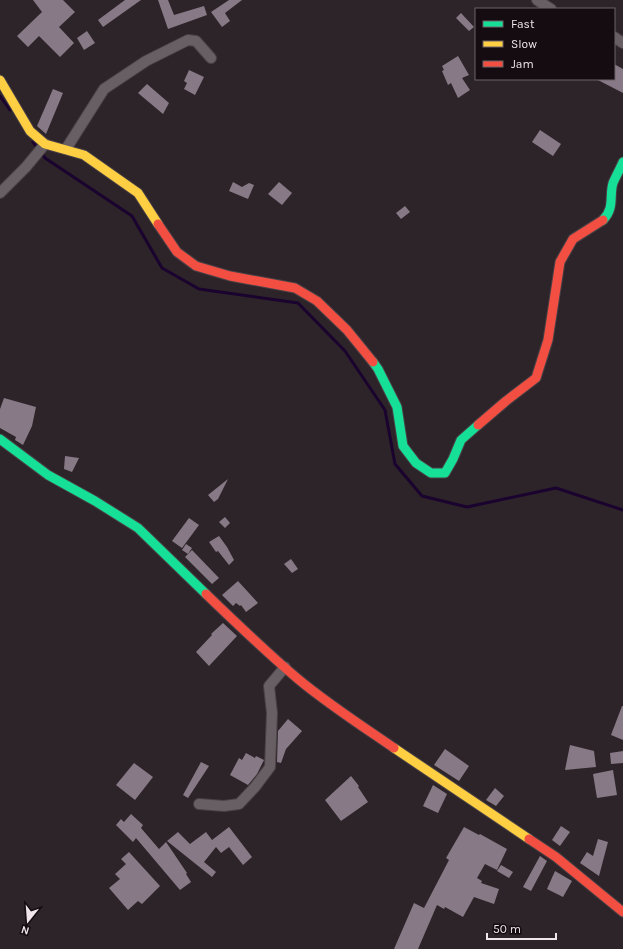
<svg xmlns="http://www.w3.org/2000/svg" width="623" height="949" font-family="Karla,sans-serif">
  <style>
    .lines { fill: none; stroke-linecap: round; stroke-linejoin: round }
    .stream { stroke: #1a032e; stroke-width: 3 }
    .building { fill: #877986 }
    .street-casing { stroke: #494146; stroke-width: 12 }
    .fast-casing { stroke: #494146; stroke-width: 11 }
    .slow-casing { stroke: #494146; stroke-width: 11 }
    .jam-casing { stroke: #494146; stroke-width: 11 }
    .street { stroke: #675f64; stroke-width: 10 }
    .fast { stroke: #16e098; stroke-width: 9 }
    .slow { stroke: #ffcf43; stroke-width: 9 }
    .jam { stroke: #f24e42; stroke-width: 9 }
  </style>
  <rect width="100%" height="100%" fill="#2d2429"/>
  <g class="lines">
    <g class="stream">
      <polyline points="0,96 10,110"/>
      <polyline points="33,142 45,158 132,216 162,268 199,289 298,303 345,351 385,410 395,464 422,496 467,507 556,488 623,510"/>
    </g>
  </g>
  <g class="building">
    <polygon points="33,0 63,0 75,12 59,27 74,43 60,57 39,36 28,47 17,36 42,12"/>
    <polygon points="125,0 141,0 103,27 98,20"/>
    <polygon points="158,0 168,0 174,15 204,6 207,15 168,29"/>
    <polygon points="229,0 242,0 225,13 230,21 222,27 211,12"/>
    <polygon points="461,13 474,27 469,31 456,18"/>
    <polygon points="87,31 95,43 84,50 77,38"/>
    <polygon points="458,56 469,75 462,78 470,90 458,98 451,83 448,85 442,71 444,70 442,66"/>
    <polygon points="614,64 623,69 623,93 596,79 614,79"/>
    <polygon points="189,70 204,77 195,95 184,89 187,83 184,81"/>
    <polygon points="147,84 169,103 163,114 138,93"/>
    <polygon points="53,89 63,93 46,134 37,126"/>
    <polygon points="540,130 561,144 553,156 532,142"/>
    <polygon points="233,182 242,187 249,183 254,185 248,199 229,191"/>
    <polygon points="279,182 292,193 282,205 268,194"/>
    <polygon points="405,206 410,212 401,219 396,213"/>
    <polygon points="4,398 36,407 32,426 23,445 15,440 16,437 0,428 0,409"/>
    <polygon points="65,456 79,458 72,472 64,469"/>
    <polygon points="228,479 218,499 214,502 208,495"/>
    <polygon points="225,517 230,523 225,528 219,522"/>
    <polygon points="189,518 199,525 182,548 172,541"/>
    <polygon points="219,536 227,547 234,560 229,565 218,551 216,552 209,542"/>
    <polygon points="186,544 192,548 188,554 182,550"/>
    <polygon points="192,550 219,578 212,584 185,557"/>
    <polygon points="291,559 298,569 292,573 284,564"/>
    <polygon points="238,581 258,603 246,612 241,605 240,606 236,603 233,606 222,595"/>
    <polygon points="223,623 237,636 209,666 196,652 212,635 211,634"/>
    <polygon points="622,706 623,706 623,740 611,735"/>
    <polygon points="288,719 302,731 286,749 281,763 277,762 278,731"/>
    <polygon points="570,745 594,751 596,767 565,770"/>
    <polygon points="445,749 469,766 459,781 434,765"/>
    <polygon points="623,751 623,763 611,764 610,753"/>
    <polygon points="246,753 255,758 256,756 264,760 257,774 248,785 230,775 239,758 242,760"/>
    <polygon points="201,762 209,766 188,798 183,795"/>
    <polygon points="134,763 153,777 135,800 116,785"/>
    <polygon points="613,770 617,795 597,798 593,774"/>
    <polygon points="351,776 359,786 358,787 368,802 341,821 325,800"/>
    <polygon points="433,785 447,794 438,813 423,806"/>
    <polygon points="495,788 504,796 496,806 486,800"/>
    <polygon points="131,814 143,825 141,828 159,849 166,842 187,873 186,874 191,882 180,890 136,838 133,842 116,825 121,819 124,822"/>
    <polygon points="561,826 570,832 560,846 552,840"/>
    <polygon points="229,827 252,857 243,865 229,847 221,853 216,847 204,862 216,872 212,877 167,841 178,832 190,844 206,832 212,840"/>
    <polygon points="464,827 479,835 480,834 507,849 497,870 485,864 477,878 482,881 481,883 499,889 494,904 474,897 463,917 445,907 444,909 437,905 418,949 394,949 414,903 424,908 449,860 446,858"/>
    <polygon points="598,839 608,842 599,876 580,863 587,852 593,856"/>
    <polygon points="129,852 160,886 142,904 138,901 128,910 109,888 120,879 115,874 126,864 121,859"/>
    <polygon points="540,856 547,861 531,891 523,887"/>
    <polygon points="501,865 513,872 509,878 497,871"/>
    <polygon points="555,871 572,881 563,897 547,889"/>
  </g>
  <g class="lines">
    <g class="street-casing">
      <g id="street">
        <polyline points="537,0 551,9"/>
        <polyline points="614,37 623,43"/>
        <polyline points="66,149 104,89 146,61 188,40 196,41 211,58"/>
        <polyline points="0,193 26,167 45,144"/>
        <polyline points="199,804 224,806 239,804 255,787 270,767 272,713 269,686 285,667"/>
      </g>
    </g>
    <g class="fast-casing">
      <g id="fast">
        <path d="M603,220C615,208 609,196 613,183C616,176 620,169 623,162"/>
        <polyline points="373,362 378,369 397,407 403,446 416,463 431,473 445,473 453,459 461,440 478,425"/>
        <polyline points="0,439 48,475 95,501 138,528 206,594"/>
      </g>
    </g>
    <g class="slow-casing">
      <g id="slow">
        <polyline points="0,80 30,131 45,144 84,155 138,193 158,224"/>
        <polyline points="394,748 529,839"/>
      </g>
    </g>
    <g class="jam-casing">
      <g id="jam">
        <polyline points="158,224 177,252 196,266 230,276 295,288 317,301 347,330 373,362"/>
        <polyline points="478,425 506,401 536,378 548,340 560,262 573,239 603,220"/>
        <path d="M206,594C236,623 266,652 298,679C328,704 362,726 394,748"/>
        <polyline points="529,839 556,857 623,912"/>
      </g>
    </g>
    <use href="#street" class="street"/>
    <use href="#fast" class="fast"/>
    <use href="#slow" class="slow"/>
    <use href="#jam" class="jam"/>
  </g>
  <rect x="475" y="8" width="140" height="72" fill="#140c11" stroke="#6c6369"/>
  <rect x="483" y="21" width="20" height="6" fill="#16e098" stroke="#6c6369"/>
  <text x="511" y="28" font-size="12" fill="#f1e5ec">Fast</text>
  <rect x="483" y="41" width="20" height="6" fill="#ffcf43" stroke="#6c6369"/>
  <text x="511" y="48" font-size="12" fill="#f1e5ec">Slow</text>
  <rect x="483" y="61" width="20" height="6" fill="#f24e42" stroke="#6c6369"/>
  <text x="511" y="68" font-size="12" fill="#f1e5ec">Jam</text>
  <g transform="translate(28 921) rotate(197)" stroke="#140c11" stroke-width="3" paint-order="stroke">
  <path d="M0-3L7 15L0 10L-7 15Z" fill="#f1e5ec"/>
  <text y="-6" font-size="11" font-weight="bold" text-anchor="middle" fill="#f1e5ec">N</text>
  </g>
  <path d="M487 933v6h69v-6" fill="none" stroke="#f1e5ec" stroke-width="2"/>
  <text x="493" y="933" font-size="12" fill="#f1e5ec" stroke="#140c11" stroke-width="3" paint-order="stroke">50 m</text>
</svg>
